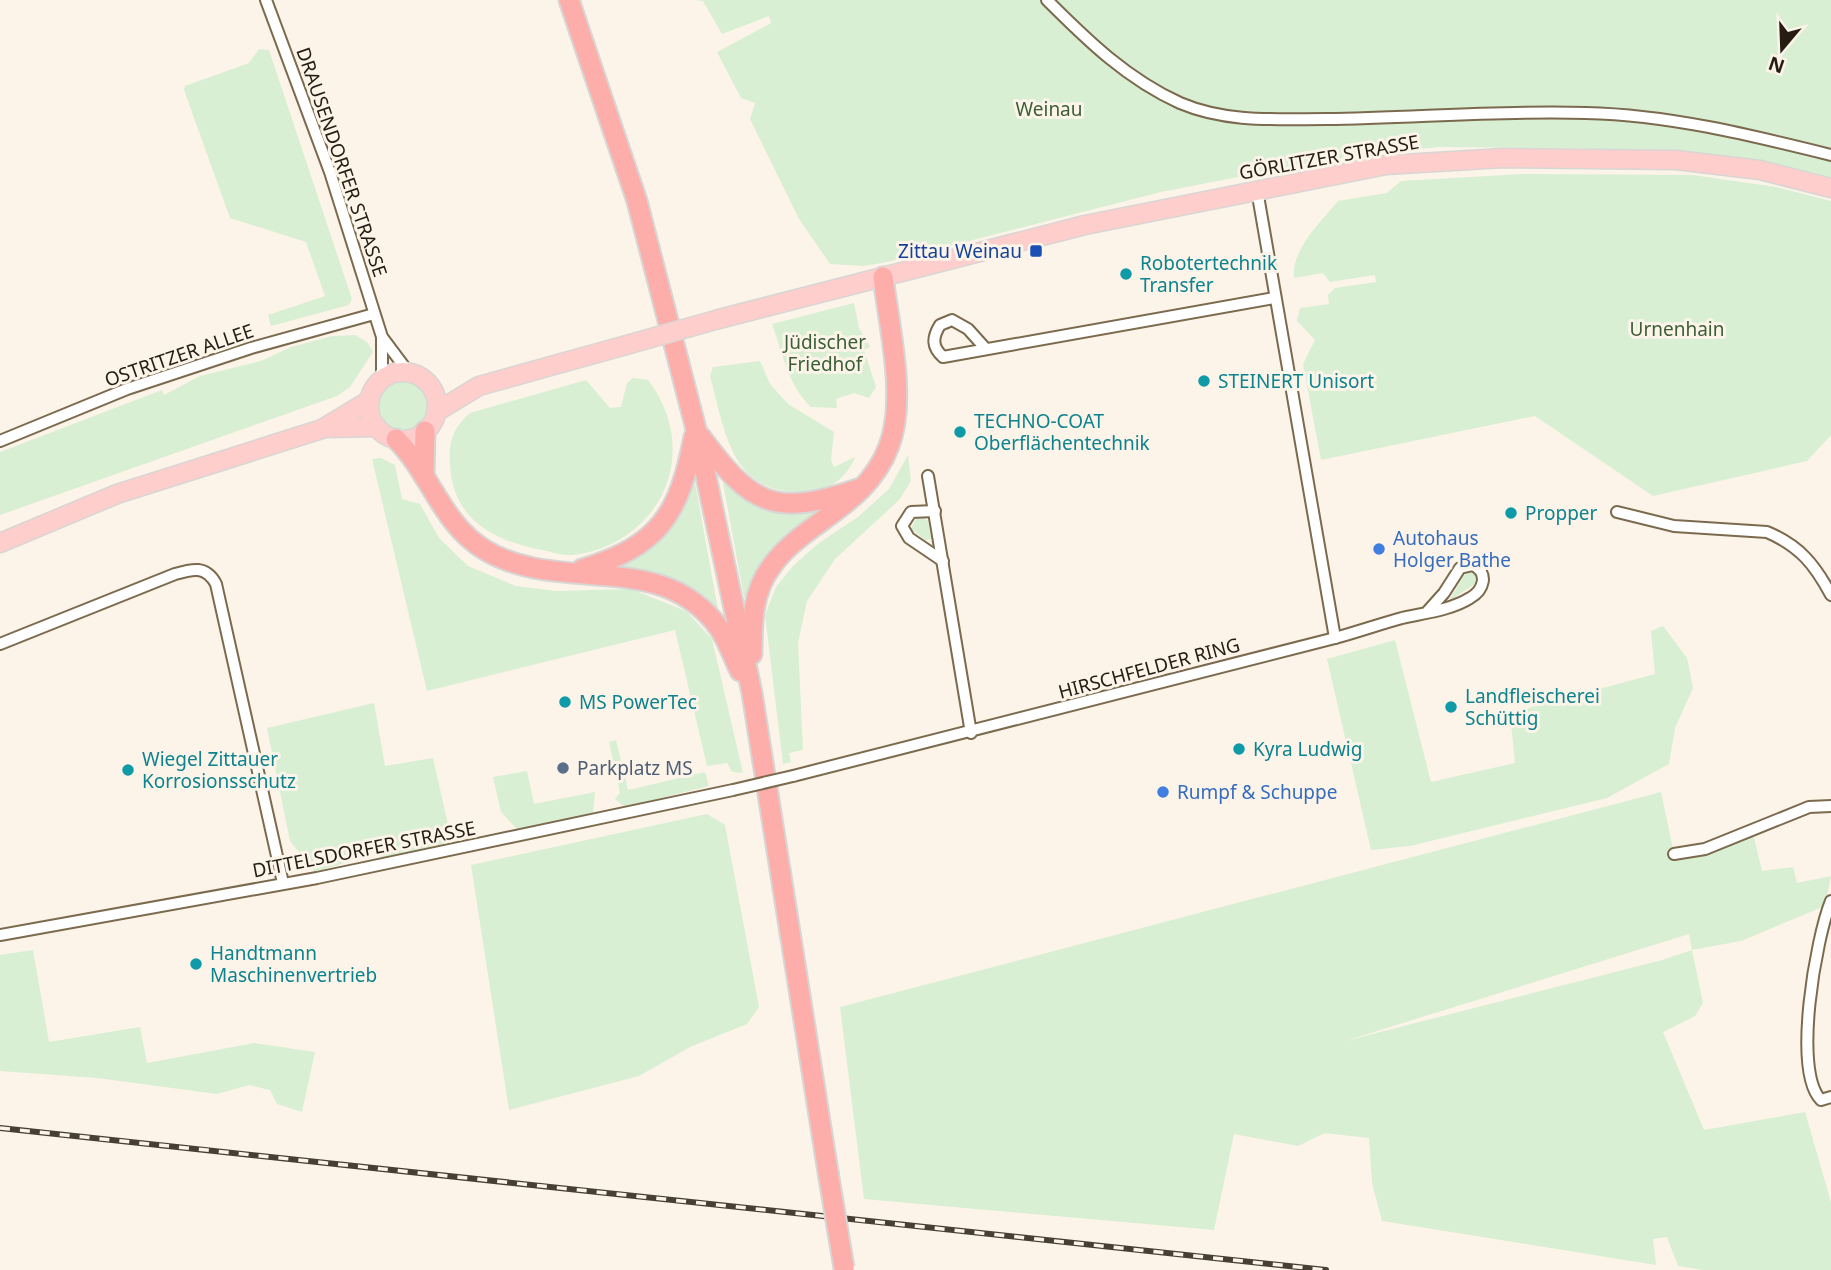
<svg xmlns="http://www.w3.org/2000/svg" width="1831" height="1270" font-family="'Noto Sans',sans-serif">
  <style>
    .green { fill: #d8efd4; fill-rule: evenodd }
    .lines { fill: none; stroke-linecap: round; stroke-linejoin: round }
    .street-casing { stroke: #7c6a4e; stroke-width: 14 }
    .primary-casing { stroke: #d8d6d4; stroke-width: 21 }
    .highway-casing { stroke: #d8d6d4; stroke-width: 23 }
    .street { stroke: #fff; stroke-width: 10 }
    .primary { stroke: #fececc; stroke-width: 18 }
    .highway { stroke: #feaeaa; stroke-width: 19 }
    .rail-casing { stroke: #473f34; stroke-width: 6 }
    .rail { stroke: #fcf4e8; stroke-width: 3.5; stroke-dasharray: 10; stroke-linecap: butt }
    .street-bridge-casing { stroke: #7c6a4e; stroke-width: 14; stroke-linecap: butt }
    .primary-bridge-casing { stroke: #d8d6d4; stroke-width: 21; stroke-linecap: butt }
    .highway-bridge-casing { stroke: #d8d6d4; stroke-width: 23; stroke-linecap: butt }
    .street-bridge { stroke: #fff; stroke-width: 10 }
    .primary-bridge { stroke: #fececc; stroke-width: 18 }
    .highway-bridge { stroke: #feaeaa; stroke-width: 19 }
    .transit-dot { fill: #1a4fb4; stroke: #fcf4e8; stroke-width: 2.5 }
    .culture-dot { fill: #0f9aa8; stroke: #fcf4e8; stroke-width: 2.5 }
    .shop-dot { fill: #3f7fe0; stroke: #fcf4e8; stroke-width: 2.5 }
    .service-dot { fill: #5c6f8a; stroke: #fcf4e8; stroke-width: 2.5 }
    .labels { text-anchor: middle; stroke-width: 6; stroke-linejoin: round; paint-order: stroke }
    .park-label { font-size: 19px; fill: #3b5e37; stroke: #fcf4e8 }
    .street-label { font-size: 19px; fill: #251d12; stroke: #fcf4e8 }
    .transit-label { font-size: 19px; fill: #164399; stroke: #fcf4e8; text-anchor: end }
    .culture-label { font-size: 19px; fill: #0d838f; stroke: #fcf4e8; text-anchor: start }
    .shop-label { font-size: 19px; fill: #366cbe; stroke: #fcf4e8; text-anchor: start }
    .service-label { font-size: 19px; fill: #4e5e75; stroke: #fcf4e8; text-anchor: start }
  </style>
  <rect width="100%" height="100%" fill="#fcf4e8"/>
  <g class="green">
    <polygon points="696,0 1831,0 1831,180 1714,155 1575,148 1438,147 1327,160 1161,192 887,262 864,266 830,264 799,219 750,119 755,103 741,98 717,52 771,23 769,16 722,34 703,1"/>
    <polygon points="259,49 269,50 352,299 349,305 271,326 268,315 325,296 306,242 230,218 184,90 185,86 249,63"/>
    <path d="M1522,174L1693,175L1776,187L1831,201V435L1807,461L1653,496L1535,416L1321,460L1303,364L1315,340L1297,321L1300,308L1329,304L1328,295L1335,288L1376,282L1375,275L1330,282L1323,273L1294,278C1291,249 1321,222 1338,201L1387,193L1401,181Z"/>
    <path d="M854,303L859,328L870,347L864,350L876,387L869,398L854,393L836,399L837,408L811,407C788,385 783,354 772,324Z"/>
    <polygon points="355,335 367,342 373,352 350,387 337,396 0,515 0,452 162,390 164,395 200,376 261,361 291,347 332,336"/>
    <path d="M760,361L770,384L788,404L834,432L831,460L834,467L855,457C850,472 833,489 816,491C733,500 727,441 710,376L713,367Z"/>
    <path d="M633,378L648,380C670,409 679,444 668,480C655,521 617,550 573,555C564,556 552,552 542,550C494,541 453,520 450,465C448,442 453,428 470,413L586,380L610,408L621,407L627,383Z"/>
    <circle cx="405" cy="406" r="26"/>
    <polygon points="908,455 911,481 899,500 835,559 807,601 798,643 803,750 789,753 791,762 783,764 765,615 776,587 793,566 819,543 858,517 889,489"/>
    <polygon points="381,458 395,465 402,499 420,504 439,538 468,566 516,586 556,591 631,589 686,611 712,639 743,773 732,772 727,763 707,766 675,630 427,691 372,459"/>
    <path d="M694,477L719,615C692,582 658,570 616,568L617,564C663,544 670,518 694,477Z"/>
    <path d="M723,483C732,487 737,493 745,498C772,515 800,513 831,507L748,598L744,597Z"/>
    <polygon points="922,517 928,521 931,539 925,540 911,529 916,518"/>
    <polygon points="1472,572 1476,576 1475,584 1449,601 1464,575"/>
    <polygon points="1663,626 1687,658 1693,688 1675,728 1669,764 1607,798 1410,846 1371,850 1327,659 1395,640 1431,782 1515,763 1510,713 1655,674 1651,631"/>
    <polygon points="374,703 385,766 433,758 452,842 383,858 366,847 359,848 351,861 315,872 290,841 267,728"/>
    <polygon points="616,740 628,790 705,772 709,786 625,807 615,799 620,793 609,742"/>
    <polygon points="527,771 534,804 595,792 593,813 518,830 501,812 493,777"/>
    <path d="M1661,792L1675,858C1709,856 1724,850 1753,833L1762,871L1793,867L1797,883L1831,876L1825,906L1741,941L1692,950L1703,1003L1695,1016L1663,1032L1704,1130L1805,1112L1831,1202V1270H1703L1678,1266L1667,1237L1653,1239L1656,1265L1382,1221L1372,1183L1369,1138L1325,1133L1298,1146L1234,1134L1214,1230L864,1199L840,1007ZM1689,934L1692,950L1662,960L1345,1041Z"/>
    <polygon points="707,814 725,825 759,1007 747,1024 690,1047 639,1076 509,1110 471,865"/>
    <polygon points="33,950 49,1042 140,1027 147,1063 254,1043 315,1052 302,1112 277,1104 270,1090 249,1085 217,1094 97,1078 0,1071 0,955"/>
  </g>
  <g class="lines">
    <g class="street-casing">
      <g id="street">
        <polyline points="266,0 330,172 382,337 409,373"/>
        <path d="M1047,0C1088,41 1127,79 1180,103C1227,123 1277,119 1326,119C1413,118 1500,110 1586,113C1670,115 1750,135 1831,155"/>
        <polyline points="1257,190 1335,638"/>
        <path d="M986,349L968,329L952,320L940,325C932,338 932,347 943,357L1274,298"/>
        <polyline points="382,380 382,337"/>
        <polyline points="0,441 127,389 251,348 374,314"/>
        <polyline points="928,476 971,733"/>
        <polyline points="935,511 911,512 902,526 909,538 943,561"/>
        <path d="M1617,512L1674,526L1767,532C1800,546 1815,565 1831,595"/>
        <path d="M0,644L175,574C192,569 206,565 216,584L283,883"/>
        <path d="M793,776L1335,638C1357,632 1380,624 1402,618C1424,613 1451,610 1470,598C1484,590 1489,573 1473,565L1460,568L1444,593L1427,612"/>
        <polyline points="1674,854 1705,849 1809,807 1831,806"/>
        <path d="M1831,901C1816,938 1792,1071 1821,1100L1831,1097"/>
        <polyline points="0,935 317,878 733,790"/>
      </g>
    </g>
    <g class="primary-casing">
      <g id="primary">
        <polyline points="719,319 1085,225 1386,165 1503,158 1676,160 1760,170 1831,188"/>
        <circle cx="403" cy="406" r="34"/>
        <polyline points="436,412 479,386 630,344"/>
        <polyline points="329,428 377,427"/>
        <polyline points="0,543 117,494 322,429 370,400"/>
      </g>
    </g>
    <g class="highway-casing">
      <g id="highway">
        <polyline points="569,0 637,201 696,429 752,693 828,1172"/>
        <path d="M701,437C752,506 775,517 858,489"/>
        <path d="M396,439C431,474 441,523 485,550C559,595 662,548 719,628C728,641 733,657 740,671"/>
        <polyline points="424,476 425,431"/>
        <path d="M582,569C660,546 679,514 694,437"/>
        <path d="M752,654C752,624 752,592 771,567C803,521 866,508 889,446C907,399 889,326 883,277"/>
      </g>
    </g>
    <use href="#street" class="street"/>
    <use href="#primary" class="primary"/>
    <use href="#highway" class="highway"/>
    <g class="rail-casing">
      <polyline id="rail" points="0,1128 1326,1270"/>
    </g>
    <use href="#rail" class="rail"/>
    <g class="street-bridge-casing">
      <polyline id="street-bridge" points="733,790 793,776"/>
    </g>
    <g class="primary-bridge-casing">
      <polyline id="primary-bridge" points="630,344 719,319"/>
    </g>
    <g class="highway-bridge-casing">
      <polyline id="highway-bridge" points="828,1172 844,1268"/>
    </g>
    <use href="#street-bridge" class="street-bridge"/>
    <use href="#primary-bridge" class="primary-bridge"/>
    <use href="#highway-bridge" class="highway-bridge"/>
  </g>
  <rect class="transit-dot" x="1029" y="244" width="14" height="14" rx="3.5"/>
  <g class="culture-dot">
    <circle cx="1126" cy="274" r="7"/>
    <circle cx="1204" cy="381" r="7"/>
    <circle cx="960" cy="432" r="7"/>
    <circle cx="1511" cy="513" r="7"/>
    <circle cx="565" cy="702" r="7"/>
    <circle cx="1451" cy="707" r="7"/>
    <circle cx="1239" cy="749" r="7"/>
    <circle cx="128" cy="770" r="7"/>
    <circle cx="196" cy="964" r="7"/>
  </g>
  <g class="shop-dot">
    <circle cx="1379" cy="549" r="7"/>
    <circle cx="1163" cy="792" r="7"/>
  </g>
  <circle class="service-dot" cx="563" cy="768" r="7"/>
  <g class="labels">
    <g class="park-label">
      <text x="1049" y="116">Weinau</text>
      <text x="1677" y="336">Urnenhain</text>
      <text x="825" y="349">Jüdischer<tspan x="825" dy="22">Friedhof</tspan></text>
    </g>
    <g class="street-label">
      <text transform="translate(1329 157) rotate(-10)" y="7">GÖRLITZER STRASSE</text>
      <text transform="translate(342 162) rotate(71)" y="7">DRAUSENDORFER STRASSE</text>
      <text transform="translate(179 355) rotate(-19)" y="7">OSTRITZER ALLEE</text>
      <text transform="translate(1149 668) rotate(-15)" y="7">HIRSCHFELDER RING</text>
      <text transform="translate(364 849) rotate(-11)" y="7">DITTELSDORFER STRASSE</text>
    </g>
    <g class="transit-label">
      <text x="1022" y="258">Zittau Weinau</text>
    </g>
    <g class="culture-label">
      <text x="1140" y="270">Robotertechnik<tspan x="1140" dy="22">Transfer</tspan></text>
      <text x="1218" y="388">STEINERT Unisort</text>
      <text x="974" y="428">TECHNO-COAT<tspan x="974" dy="22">Oberflächentechnik</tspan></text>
      <text x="1525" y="520">Propper</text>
      <text x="1465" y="703">Landfleischerei<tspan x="1465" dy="22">Schüttig</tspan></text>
      <text x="579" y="709">MS PowerTec</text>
      <text x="1253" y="756">Kyra Ludwig</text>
      <text x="142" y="766">Wiegel Zittauer<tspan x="142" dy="22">Korrosionsschutz</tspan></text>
      <text x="210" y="960">Handtmann<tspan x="210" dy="22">Maschinenvertrieb</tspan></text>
    </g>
    <g class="shop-label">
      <text x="1393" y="545">Autohaus<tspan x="1393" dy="22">Holger Bathe</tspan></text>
      <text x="1177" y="799">Rumpf &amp; Schuppe</text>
    </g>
    <g class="service-label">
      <text x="577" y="775">Parkplatz MS</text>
    </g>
  </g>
  <g transform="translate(1782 49) rotate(199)" stroke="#fcf4e8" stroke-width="5" paint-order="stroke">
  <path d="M0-5L12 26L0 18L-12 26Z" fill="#251d12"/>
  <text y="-10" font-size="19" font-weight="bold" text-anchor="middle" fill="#251d12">N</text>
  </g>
</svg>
